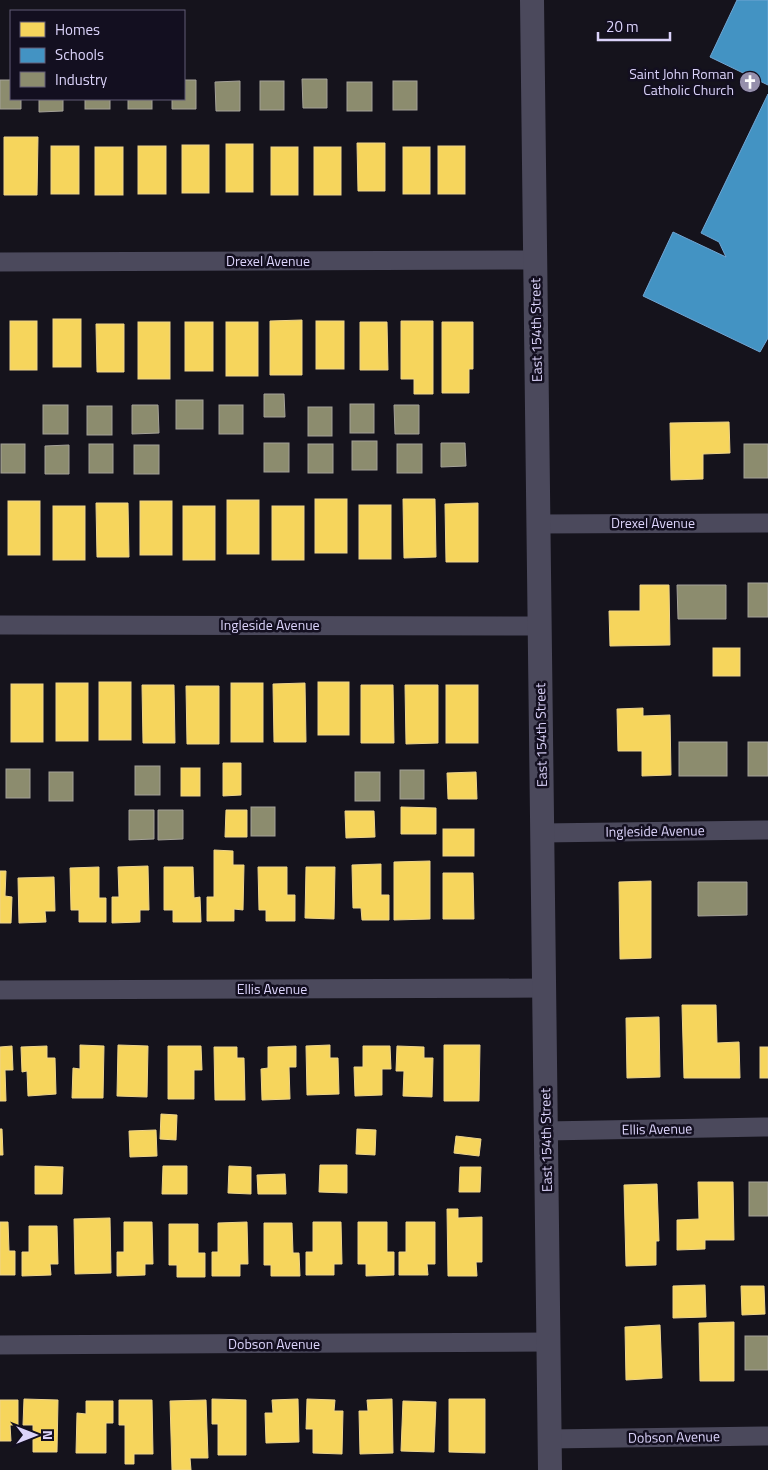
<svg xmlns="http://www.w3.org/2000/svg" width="768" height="1470" font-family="'Titillium Web',sans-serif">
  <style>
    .homes { fill: #f6d55c; stroke: #eed48b }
    .schools { fill: #4393c3; stroke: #71a6d4 }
    .industry { fill: #8c8c6e; stroke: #a4a198 }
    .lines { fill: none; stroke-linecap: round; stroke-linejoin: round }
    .minor { stroke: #4b495c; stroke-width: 19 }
    .tertiary { stroke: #4b495c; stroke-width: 24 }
    .labels { text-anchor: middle; stroke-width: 5; stroke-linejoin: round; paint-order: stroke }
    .poi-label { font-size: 14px; fill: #dbd3fa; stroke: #130f20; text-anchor: end }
    .street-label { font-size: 14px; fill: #dbd3fa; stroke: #130f20 }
  </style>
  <rect width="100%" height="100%" fill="#15131c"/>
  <g class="homes">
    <polygon points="4,137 38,137 37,195 4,195"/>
    <polygon points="357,143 385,143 385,191 358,191"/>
    <rect x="226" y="144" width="27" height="48"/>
    <rect x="182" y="145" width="27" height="48"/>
    <rect x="51" y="146" width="28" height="48"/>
    <rect x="138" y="146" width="28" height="48"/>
    <rect x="438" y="146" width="27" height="48"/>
    <rect x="95" y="147" width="28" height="48"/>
    <rect x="271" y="147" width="27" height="48"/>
    <rect x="314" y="147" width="27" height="48"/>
    <rect x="403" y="147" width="27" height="47"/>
    <rect x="53" y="319" width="28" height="48"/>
    <polygon points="302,320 302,375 270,375 270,321"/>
    <rect x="10" y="321" width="27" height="49"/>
    <rect x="316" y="321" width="28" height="48"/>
    <polygon points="401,321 433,321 433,394 414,394 414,379 401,379"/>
    <rect x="138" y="322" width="32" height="57"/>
    <rect x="185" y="322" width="28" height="49"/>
    <rect x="226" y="322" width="32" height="54"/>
    <polygon points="360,322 387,322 388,370 360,370"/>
    <polygon points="442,322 473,322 473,369 469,369 469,393 442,393"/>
    <polygon points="96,324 124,324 124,372 97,372"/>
    <polygon points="729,422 730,453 703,454 703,479 671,480 670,423"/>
    <rect x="315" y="499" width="32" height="54"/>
    <polygon points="403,499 435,499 436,557 404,558"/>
    <rect x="227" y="500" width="32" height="54"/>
    <rect x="8" y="501" width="32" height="54"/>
    <rect x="140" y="501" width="32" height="54"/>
    <polygon points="96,503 128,503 129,557 97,557"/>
    <polygon points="478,503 478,562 446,562 445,504"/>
    <rect x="359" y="505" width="32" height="54"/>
    <rect x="53" y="506" width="32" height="54"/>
    <rect x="183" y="506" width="32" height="54"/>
    <rect x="272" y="506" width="32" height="54"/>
    <polygon points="640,585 669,585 670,645 610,646 609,611 640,611"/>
    <rect x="713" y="648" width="27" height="28"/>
    <rect x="99" y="682" width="32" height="58"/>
    <rect x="318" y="682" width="31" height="53"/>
    <rect x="56" y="683" width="32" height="58"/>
    <rect x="231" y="683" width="32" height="59"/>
    <polygon points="305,683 306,742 274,742 273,684"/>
    <rect x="11" y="684" width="32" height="58"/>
    <polygon points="142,685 174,685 175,743 143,743"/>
    <polygon points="361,685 393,685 394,743 361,743"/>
    <polygon points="405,685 438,685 438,743 406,744"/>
    <rect x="446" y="685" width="32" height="58"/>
    <polygon points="186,686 219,686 219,744 187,744"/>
    <polygon points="643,708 643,716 670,715 671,775 642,776 642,751 618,751 617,709"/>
    <polygon points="223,763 241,763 241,795 223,796"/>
    <rect x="181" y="768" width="19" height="28"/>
    <polygon points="476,772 477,799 448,799 447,773"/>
    <polygon points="401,807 436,808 436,834 401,834"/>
    <polygon points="226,810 247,810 247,837 225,837"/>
    <polygon points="345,811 374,811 375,837 346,838"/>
    <rect x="443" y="829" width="31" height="27"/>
    <polygon points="214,850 233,851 233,865 244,865 243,910 234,909 234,921 207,921 207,897 214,897"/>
    <polygon points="430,861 430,919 394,920 394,862"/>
    <polygon points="381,864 381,895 389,895 389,920 362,920 361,908 353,908 352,865"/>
    <polygon points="148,866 149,910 140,910 140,922 112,923 112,897 119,897 118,867"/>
    <polygon points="99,867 99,898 106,898 106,922 79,922 79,910 71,910 70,868"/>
    <polygon points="164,867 193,867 194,898 200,897 201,922 173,922 173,910 164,910"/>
    <polygon points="258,867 287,867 287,895 295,895 295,921 266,921 266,910 259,910"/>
    <polygon points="306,867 335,867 334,919 305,918"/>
    <polygon points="0,871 6,871 5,896 12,897 11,923 0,923"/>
    <polygon points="443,873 473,873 474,919 443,919"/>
    <polygon points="54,877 55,911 45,911 46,922 19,923 18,878"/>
    <polygon points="651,881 651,958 620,959 619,882"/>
    <polygon points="682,1005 716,1005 717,1043 739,1042 740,1078 684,1078"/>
    <polygon points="659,1017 660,1077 627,1078 626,1018"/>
    <polygon points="80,1045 104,1046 103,1098 72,1098 73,1068 80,1069"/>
    <polygon points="118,1045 148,1046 147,1097 117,1096"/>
    <polygon points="330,1045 330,1058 338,1058 339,1094 307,1095 306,1046"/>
    <polygon points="444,1045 480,1045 479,1101 444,1101"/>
    <polygon points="12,1046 13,1070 5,1070 6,1101 0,1101 0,1047"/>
    <polygon points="47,1046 47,1058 55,1058 56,1094 28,1096 27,1071 22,1072 21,1047"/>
    <polygon points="168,1046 201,1046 202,1070 194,1070 194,1099 168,1099"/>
    <polygon points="296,1046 296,1067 289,1067 290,1099 262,1100 261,1069 268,1068 268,1047"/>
    <polygon points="363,1046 390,1046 391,1069 382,1069 382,1095 355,1096 354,1067 363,1067"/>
    <polygon points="397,1046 424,1047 424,1058 433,1058 432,1097 403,1096 404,1071 396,1071"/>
    <polygon points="214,1047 237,1047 237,1058 244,1058 245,1100 215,1100"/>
    <rect x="760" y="1047" width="8" height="31"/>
    <polygon points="161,1114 177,1115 176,1140 160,1139"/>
    <polygon points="0,1129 2,1129 3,1155 0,1155"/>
    <polygon points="357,1129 376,1130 375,1155 356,1154"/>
    <polygon points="156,1130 157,1156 130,1157 129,1131"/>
    <polygon points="456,1136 481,1139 479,1156 454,1153"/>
    <polygon points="320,1165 347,1165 347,1193 319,1192"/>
    <polygon points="35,1166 63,1167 62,1194 35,1194"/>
    <polygon points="163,1166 187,1166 187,1194 162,1194"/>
    <polygon points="229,1166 251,1167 251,1194 228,1193"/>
    <polygon points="460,1167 481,1167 480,1192 459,1192"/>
    <polygon points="285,1174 286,1194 258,1194 257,1175"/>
    <polygon points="698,1182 733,1182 734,1240 705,1240 705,1249 677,1250 677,1220 699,1219"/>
    <polygon points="657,1184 659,1241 656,1241 656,1265 626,1266 624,1185"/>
    <polygon points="447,1209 458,1209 458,1218 482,1217 482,1262 476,1262 477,1276 448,1276"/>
    <polygon points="110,1218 111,1273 75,1274 74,1219"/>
    <polygon points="0,1222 8,1222 9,1251 15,1251 15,1275 0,1275"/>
    <polygon points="124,1222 152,1222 153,1264 145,1264 145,1275 117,1276 117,1252 124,1252"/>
    <polygon points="247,1222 248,1264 240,1264 240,1276 212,1276 212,1252 218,1252 218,1223"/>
    <polygon points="313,1222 341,1222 342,1264 334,1264 334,1275 306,1275 306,1252 313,1252"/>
    <polygon points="358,1222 387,1222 387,1252 394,1252 394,1275 366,1276 366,1264 358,1264"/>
    <polygon points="406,1222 435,1222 435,1264 427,1264 428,1275 399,1275 399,1252 406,1252"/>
    <polygon points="264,1223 292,1223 293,1253 299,1253 300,1276 271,1276 271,1265 264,1265"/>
    <polygon points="169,1224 198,1224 198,1253 205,1253 205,1277 177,1277 177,1265 169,1265"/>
    <polygon points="29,1226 57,1226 58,1264 50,1264 51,1275 22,1276 22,1252 29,1252"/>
    <polygon points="705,1285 706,1317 673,1318 673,1286"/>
    <polygon points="741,1286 764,1286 765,1314 742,1315"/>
    <polygon points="734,1322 734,1381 700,1381 699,1323"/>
    <polygon points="660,1325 662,1378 626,1380 625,1327"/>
    <polygon points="24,1399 58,1400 57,1452 33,1452 33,1425 23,1425"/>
    <polygon points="212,1399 246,1400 246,1455 218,1455 218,1424 212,1424"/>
    <polygon points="298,1399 299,1442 266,1443 265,1413 273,1413 272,1400"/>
    <polygon points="307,1399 335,1400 334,1411 343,1411 342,1454 313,1453 313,1429 306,1429"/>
    <polygon points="392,1399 393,1453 360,1454 359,1411 368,1411 367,1400"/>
    <polygon points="449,1399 485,1399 485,1453 449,1452"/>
    <polygon points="0,1400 18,1400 18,1425 10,1425 11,1441 0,1441"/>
    <polygon points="119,1400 152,1400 153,1454 134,1454 134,1464 125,1464 125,1425 119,1425"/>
    <polygon points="206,1400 208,1458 190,1458 191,1470 172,1470 170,1401"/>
    <polygon points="86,1401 113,1401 113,1423 106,1423 106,1453 76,1453 77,1413 86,1414"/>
    <polygon points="403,1401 436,1402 434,1452 401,1451"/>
  </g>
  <g class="schools">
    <polygon points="737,0 768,0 768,85 710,57"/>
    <polygon points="768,94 768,338 760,352 643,296 673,232 726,257 719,242 701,233"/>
  </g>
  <g class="industry">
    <polygon points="302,79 327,79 327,108 303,108"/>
    <polygon points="0,80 11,80 11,99 21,99 21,109 0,109"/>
    <polygon points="184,80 196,80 196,109 172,109 172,99 184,99"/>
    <polygon points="240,81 240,111 216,111 215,82"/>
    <rect x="260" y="81" width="24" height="29"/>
    <rect x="393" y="81" width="24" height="29"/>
    <rect x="347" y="82" width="25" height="29"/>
    <polygon points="39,99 63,99 63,111 39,112"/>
    <rect x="85" y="99" width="25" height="10"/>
    <rect x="128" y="99" width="24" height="10"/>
    <polygon points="264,394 284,394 285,417 264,417"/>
    <rect x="176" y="400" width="27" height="29"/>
    <rect x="350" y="404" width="24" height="29"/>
    <rect x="43" y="405" width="25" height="29"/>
    <polygon points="132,405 158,405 159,433 132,434"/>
    <rect x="219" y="405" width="24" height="29"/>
    <polygon points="394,405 419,405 419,434 395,434"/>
    <rect x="87" y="406" width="25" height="29"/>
    <rect x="308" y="407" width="24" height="29"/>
    <rect x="352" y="441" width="25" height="29"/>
    <rect x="264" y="443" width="25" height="29"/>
    <polygon points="441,443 465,443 466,466 441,467"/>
    <rect x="1" y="444" width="24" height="29"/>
    <rect x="89" y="444" width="24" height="29"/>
    <rect x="308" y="444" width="25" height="29"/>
    <rect x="397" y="444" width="25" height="29"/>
    <rect x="744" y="444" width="24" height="34"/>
    <polygon points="69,445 69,474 45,474 45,446"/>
    <rect x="134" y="445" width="25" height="29"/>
    <rect x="748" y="583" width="20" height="34"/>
    <polygon points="677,585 726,585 726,619 678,619"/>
    <rect x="679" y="742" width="48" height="34"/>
    <rect x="748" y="742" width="20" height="34"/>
    <rect x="135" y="766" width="25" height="29"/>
    <rect x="6" y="769" width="24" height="29"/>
    <rect x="400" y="770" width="24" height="29"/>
    <rect x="49" y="772" width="24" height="29"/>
    <rect x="355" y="772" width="25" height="29"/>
    <rect x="251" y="807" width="24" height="29"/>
    <polygon points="129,810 154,810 154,839 129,840"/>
    <polygon points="158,810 183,810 183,839 158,840"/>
    <polygon points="698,882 747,882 747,915 698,916"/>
    <rect x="749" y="1182" width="19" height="34"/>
    <rect x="745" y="1336" width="23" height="34"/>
  </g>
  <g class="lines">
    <g class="minor">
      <polyline points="0,262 536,260"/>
      <polyline points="539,524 768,523"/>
      <polyline points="0,625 540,626"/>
      <polyline points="542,833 768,830"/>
      <polyline points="0,990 544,988"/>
      <polyline points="546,1131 768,1127"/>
      <polyline points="0,1345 548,1342"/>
      <polyline points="549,1439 768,1436"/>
    </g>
    <polyline class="tertiary" points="532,0 550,1470"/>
  </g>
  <defs>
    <g id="church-disc" transform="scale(1.125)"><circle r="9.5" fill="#9690ac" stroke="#130f20"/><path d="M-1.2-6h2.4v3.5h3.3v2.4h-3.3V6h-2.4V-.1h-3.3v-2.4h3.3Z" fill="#fff"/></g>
  </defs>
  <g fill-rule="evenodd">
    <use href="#church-disc" x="750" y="82"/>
  </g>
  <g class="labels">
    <g class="poi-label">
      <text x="734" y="79">Saint John Roman<tspan x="734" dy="16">Catholic Church</tspan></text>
    </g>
    <g class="street-label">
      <text x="268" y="266">Drexel Avenue</text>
      <text transform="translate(536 330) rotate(-91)" y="5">East 154th Street</text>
      <text x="653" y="528">Drexel Avenue</text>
      <text x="270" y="630">Ingleside Avenue</text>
      <text transform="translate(541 735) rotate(-91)" y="5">East 154th Street</text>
      <text transform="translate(655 831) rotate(-1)" y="5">Ingleside Avenue</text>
      <text x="272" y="994">Ellis Avenue</text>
      <text transform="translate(657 1129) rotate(-1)" y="5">Ellis Avenue</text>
      <text transform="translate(546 1140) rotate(-91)" y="5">East 154th Street</text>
      <text x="274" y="1349">Dobson Avenue</text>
      <text transform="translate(674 1437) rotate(-1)" y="5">Dobson Avenue</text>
    </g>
  </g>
  <rect x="10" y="10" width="175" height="90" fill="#130f20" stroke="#635d77"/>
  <rect x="20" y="22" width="25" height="15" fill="#f6d55c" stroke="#635d77"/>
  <text x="55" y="35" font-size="15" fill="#dbd3fa">Homes</text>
  <rect x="20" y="48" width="25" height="15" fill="#4393c3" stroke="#635d77"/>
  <text x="55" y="60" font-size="15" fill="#dbd3fa">Schools</text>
  <rect x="20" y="72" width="25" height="15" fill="#8c8c6e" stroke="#635d77"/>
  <text x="55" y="85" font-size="15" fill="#dbd3fa">Industry</text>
  <g transform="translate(35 1435) rotate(90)" stroke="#130f20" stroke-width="4" paint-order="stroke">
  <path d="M0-4L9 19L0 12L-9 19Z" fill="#dbd3fa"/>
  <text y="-8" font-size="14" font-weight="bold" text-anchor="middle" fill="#dbd3fa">N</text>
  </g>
  <path d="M598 32v8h72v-8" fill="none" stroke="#dbd3fa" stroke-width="2.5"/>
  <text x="606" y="32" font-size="15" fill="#dbd3fa" stroke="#130f20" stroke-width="4" paint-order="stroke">20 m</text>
</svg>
